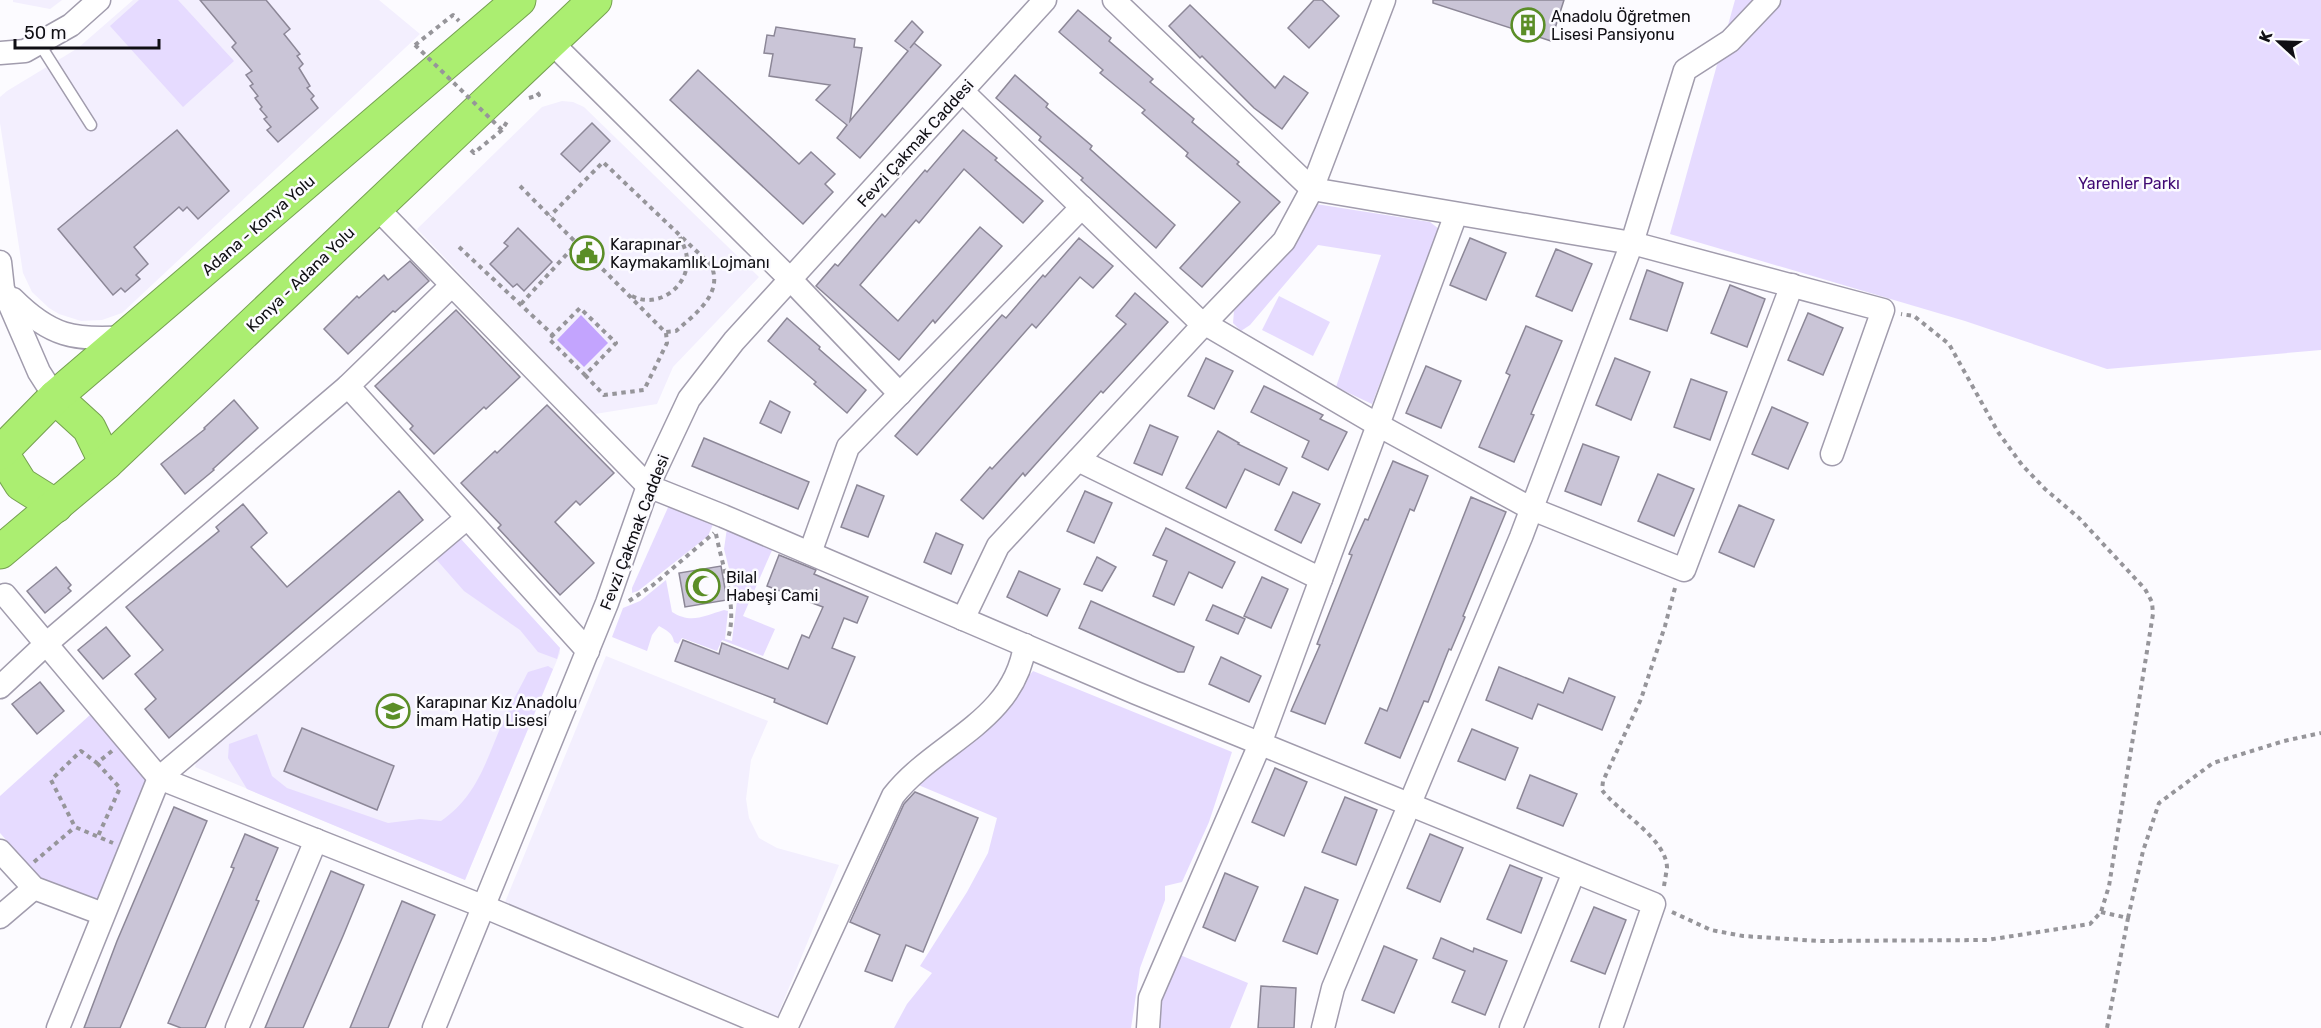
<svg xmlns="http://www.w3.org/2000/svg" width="2321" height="1028" font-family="Rubik,sans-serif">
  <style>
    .built { fill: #f3effe }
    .green { fill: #e6dbff }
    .water { fill: #c3a4fe }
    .building { fill: #cac5d7; stroke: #8c8797; stroke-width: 1.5 }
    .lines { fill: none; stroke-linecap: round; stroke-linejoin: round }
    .lane-casing { stroke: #a19cad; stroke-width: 13 }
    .street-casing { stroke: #a19cad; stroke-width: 25 }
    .highway-casing { stroke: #75a050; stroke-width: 35 }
    .path { stroke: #96959a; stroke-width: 4; stroke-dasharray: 4.5 4.5; stroke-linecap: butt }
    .lane { stroke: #fff; stroke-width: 10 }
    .street { stroke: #fff; stroke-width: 22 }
    .highway { stroke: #abee71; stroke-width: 33 }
    .path-bridge { stroke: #96959a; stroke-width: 4; stroke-dasharray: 4.5 4.5; stroke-linecap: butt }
    .labels { text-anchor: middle; stroke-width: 5; stroke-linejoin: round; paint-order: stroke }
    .poi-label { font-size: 16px; fill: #100f14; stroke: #fcfbff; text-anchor: start }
    .street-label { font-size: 16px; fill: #100f14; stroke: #fcfbff }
    .park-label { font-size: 16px; fill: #400974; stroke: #fcfbff }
  </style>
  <rect width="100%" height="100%" fill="#fcfbff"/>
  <g class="built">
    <polygon points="13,0 62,0 50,9 13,2"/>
    <polygon points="133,0 379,0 420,34 122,313 102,320 81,321 59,314 49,308 32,292 23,273 0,123 0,97 7,91 78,48"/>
    <polygon points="562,101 573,102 584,107 759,277 673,367 657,404 595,414 417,229 542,107"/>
    <polygon points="460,538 560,648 560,653 465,880 195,767 198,755"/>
    <polygon points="606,656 768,721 751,760 746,799 749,818 759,838 777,848 839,865 777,1017 503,907"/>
  </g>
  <g class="green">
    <polygon points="139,0 178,0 234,61 183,107 110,26"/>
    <polygon points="1735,0 2321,0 2321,350 2107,369 1965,321 1670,234"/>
    <polygon points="1316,204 1430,222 1439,229 1372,404 1336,387 1381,255 1318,245 1250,325 1241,331 1233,323 1234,311 1271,267"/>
    <polygon points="1279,296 1330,322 1313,356 1262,330"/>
    <polygon points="670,503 714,522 708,536 638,591 632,593 632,588"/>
    <path d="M727,528L773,548L743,616L775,629L763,656L722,640L717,651L682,638L678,644L674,642C673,633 666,630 659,626L652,635L647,651L612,637L623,608L640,601L666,580L672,612C691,624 704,616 724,610L728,611L725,639L732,641L737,600L724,549Z"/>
    <polygon points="460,538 560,648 557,659 538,652 520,630 464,591 435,558"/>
    <path d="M548,666L553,669L465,880L247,789L228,758L229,744L257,734L272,776L287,788L388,823L420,819L441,821C476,797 485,764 501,726C509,707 519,690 528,672Z"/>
    <polygon points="1033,671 1232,752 1209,822 1182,882 1165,886 1165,900 1140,968 1131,1028 894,1028 907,1004 932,973 920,966 967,892 988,853 997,818 916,784 945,764 1008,709 1019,688"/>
    <polygon points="90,715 147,779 97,900 42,880 0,833 0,796"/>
    <polygon points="1180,955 1248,983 1230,1028 1156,1028 1161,1002"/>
  </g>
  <polygon class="water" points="581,315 608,343 584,367 557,340"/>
  <g class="building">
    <polygon points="200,0 266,0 290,29 284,34 300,54 297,56 303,64 299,68 310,86 307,88 314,96 311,99 318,108 278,142 267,130 271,127 264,119 267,117 260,109 262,107 255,98 258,96 250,86 253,84 246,75 252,71 232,47 236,43"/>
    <polygon points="1314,0 1322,0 1339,16 1309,48 1288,28"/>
    <polygon points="1433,0 1564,0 1551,41 1433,3"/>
    <polygon points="1190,5 1275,88 1284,76 1308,93 1282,129 1254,108 1202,56 1200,58 1169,26"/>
    <polygon points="1078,10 1111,38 1109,41 1153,79 1150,82 1194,119 1192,122 1239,162 1237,164 1280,202 1202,287 1180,268 1240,202 1186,156 1188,153 1142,113 1145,110 1100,73 1103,70 1059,32"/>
    <polygon points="912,21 923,32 910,48 914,43 941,65 860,158 837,138 847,125 816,100 830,85 769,76 773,54 764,53 767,35 774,36 776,27 855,39 854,47 862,48 850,121 908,51 895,41"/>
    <polygon points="698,70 799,164 811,152 835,174 825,184 833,192 803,224 670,100"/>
    <polygon points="1015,75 1048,104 1046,107 1092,146 1090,149 1175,225 1156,248 1081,180 1083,178 1039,140 1041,137 996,98"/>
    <polygon points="592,123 610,141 580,172 561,154"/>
    <polygon points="177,130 229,191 198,219 187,207 183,211 179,207 134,247 148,264 136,275 140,279 125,292 121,288 113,295 58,229"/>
    <polygon points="963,130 997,158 995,160 1043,201 1023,223 964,169 919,223 916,220 860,285 898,321 980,227 1002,246 935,323 933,320 899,360 816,286 835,264 838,266 882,214 885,217 925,170 927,172"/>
    <polygon points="518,228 552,262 524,291 517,284 513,287 490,264 508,246 504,243"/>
    <polygon points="1079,238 1113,266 1093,288 1080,277 1036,328 1032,324 917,455 895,436 1002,315 1006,318 1043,275 1045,277"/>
    <polygon points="1470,238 1506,253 1486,300 1450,285"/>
    <polygon points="1556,249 1592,264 1572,311 1536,296"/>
    <polygon points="410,261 429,281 395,312 393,311 348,354 324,329 357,296 359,298 384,275 388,280"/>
    <polygon points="1647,270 1683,283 1667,331 1630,319"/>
    <polygon points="1730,285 1765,299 1747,347 1711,333"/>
    <polygon points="1135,293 1168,322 1103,393 1101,391 1025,476 1023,473 983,519 961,500 990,467 992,469 1126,324 1116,316"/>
    <polygon points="456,310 520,377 486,409 484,407 434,454 410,429 413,426 375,386"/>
    <polygon points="1808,313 1843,328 1823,375 1788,360"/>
    <polygon points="787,318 820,347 819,349 866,390 847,413 814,384 816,382 768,341"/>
    <polygon points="1526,326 1562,341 1531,414 1534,415 1514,462 1479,447 1510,375 1506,373"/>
    <polygon points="1206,358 1233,371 1214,409 1188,396"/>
    <polygon points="1615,358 1650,372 1631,420 1596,405"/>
    <polygon points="1426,366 1461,381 1441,428 1406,413"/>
    <polygon points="1691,379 1727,392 1710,440 1674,427"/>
    <polygon points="1264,386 1323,415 1320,419 1347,432 1328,470 1302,457 1309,441 1251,412"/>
    <polygon points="234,400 258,428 213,469 214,470 185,494 161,464 205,429 204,428"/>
    <polygon points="770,401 790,412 781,433 760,423"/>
    <polygon points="547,405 614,473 580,505 576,501 555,522 594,563 560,595 498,528 501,525 461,483 495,451 497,453"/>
    <polygon points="1772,407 1808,423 1788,469 1752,454"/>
    <polygon points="1150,425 1178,437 1162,475 1134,463"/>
    <polygon points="1218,431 1239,443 1238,444 1287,468 1279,485 1245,469 1226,508 1186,488"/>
    <polygon points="704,438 809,482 798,509 692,466"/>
    <polygon points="1583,444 1619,457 1601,505 1565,491"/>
    <polygon points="1393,461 1428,476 1414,511 1410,509 1325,724 1291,711 1320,645 1317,644 1352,555 1349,554 1365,519 1368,520"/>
    <polygon points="1658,474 1694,489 1674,536 1638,521"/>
    <polygon points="857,485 884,496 868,537 841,527"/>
    <polygon points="399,491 423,520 169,738 145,709 156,699 135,674 163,650 126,607 219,531 216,527 243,504 267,533 251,547 287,587"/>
    <polygon points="1085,491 1112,503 1094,543 1067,531"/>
    <polygon points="1293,492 1320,504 1301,543 1275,530"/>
    <polygon points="1471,497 1506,512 1463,616 1465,617 1451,650 1449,649 1428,702 1424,701 1400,758 1365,743 1380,708 1387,711"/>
    <polygon points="1739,505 1774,520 1754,567 1719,552"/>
    <polygon points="1166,528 1235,562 1222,588 1189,572 1174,605 1153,596 1167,561 1153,555"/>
    <polygon points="936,533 963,545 951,574 924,562"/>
    <polygon points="779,555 816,570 814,574 868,597 857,623 844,618 832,648 855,657 827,724 774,702 775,699 675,661 683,640 719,654 722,643 788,669 802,635 809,638 823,607 767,586"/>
    <polygon points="1097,557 1116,567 1102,591 1084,584"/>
    <polygon points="721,566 727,600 685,607 679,573"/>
    <polygon points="56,567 71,585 68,588 71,591 45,613 27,591"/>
    <polygon points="1019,571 1060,589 1047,616 1007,597"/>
    <polygon points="1262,577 1288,589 1271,628 1244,616"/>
    <polygon points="1091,601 1194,647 1184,672 1178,672 1079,628"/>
    <polygon points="1213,605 1245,619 1238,634 1206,620"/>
    <polygon points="106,627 130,656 103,679 78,650"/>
    <polygon points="1221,657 1261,676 1249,702 1209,684"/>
    <polygon points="1499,667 1563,693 1569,678 1615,697 1602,730 1538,704 1532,719 1486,700"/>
    <polygon points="40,682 64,711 37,734 12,704"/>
    <polygon points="302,728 394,766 377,810 284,771"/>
    <polygon points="1472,729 1518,748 1505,780 1458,761"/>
    <polygon points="1275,768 1307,782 1284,836 1252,822"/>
    <polygon points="1530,775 1577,794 1563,826 1517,808"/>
    <polygon points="915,792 978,818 923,952 906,945 892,981 865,971 880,935 850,922 904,804"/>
    <polygon points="1345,797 1377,810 1356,865 1322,852"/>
    <polygon points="174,807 207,821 120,1028 84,1028 117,941"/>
    <polygon points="245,834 278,848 256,900 259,901 205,1028 181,1028 168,1023 234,868 231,867"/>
    <polygon points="1430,834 1463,848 1440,902 1407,888"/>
    <polygon points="1510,865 1542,878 1521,933 1487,919"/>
    <polygon points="331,871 364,885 343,936 303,1028 265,1028"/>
    <polygon points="1225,873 1258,887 1235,941 1203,927"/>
    <polygon points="1305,887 1338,900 1317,954 1283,941"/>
    <polygon points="402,901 435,915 414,965 388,1028 350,1028"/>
    <polygon points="1594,907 1626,920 1605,974 1571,961"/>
    <polygon points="1441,938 1473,952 1474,948 1507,961 1485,1015 1452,1002 1465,971 1433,958"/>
    <polygon points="1384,946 1417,960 1394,1013 1362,1000"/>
    <polygon points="1261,986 1296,988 1294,1028 1258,1028"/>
  </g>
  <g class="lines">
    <g class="lane-casing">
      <polyline id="lane" points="39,43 91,125"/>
    </g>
    <g class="street-casing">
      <g id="street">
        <polyline points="1114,0 1312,189 1632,243 1883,310 1832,454"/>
        <polyline points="550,41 790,279 900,394"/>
        <polyline points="0,53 25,51 71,25 99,0"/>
        <polyline points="962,91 1197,319 1378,425 1532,509 1684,570 1792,285"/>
        <polyline points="376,207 648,486 723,516 1136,693 1654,904 1611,1028"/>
        <polyline points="0,262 3,289 39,372 55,397"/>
        <polyline points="451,286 348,386 588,651"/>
        <path d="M13,299C50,336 74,341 126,337"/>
        <polyline points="1078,460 1321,579"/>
        <polyline points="810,553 848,447 1082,207"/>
        <polyline points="5,595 159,778 485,907 773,1028"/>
        <polyline points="963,619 998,546 1205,323 1284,241 1312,189 1384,0"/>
        <polyline points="0,687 46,644 348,386"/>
        <polyline points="0,851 34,888 103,914"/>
        <polyline points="0,917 34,888"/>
        <polyline points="58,1028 159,778 467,518"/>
        <polyline points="237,1028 316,840"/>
        <polyline points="434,1028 607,603 648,486 689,399 734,341 1045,0"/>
        <path d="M786,1028L893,796C935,742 1014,722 1025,645"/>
        <polyline points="1148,1028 1150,998 1260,744 1456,214"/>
        <polyline points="1323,1028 1333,988 1521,537 1632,243 1685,70 1730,41 1769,0"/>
        <polyline points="1511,1028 1574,872"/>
      </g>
    </g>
    <g class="highway-casing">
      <g id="highway">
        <polyline points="55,397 89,428 106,463"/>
        <polyline points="1,452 21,484 56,506"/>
        <polyline points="0,453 55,397 519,0"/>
        <polyline points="0,552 106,463 595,0"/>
      </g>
    </g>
    <g class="path">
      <polyline points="415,45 453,15 459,21"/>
      <polyline points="529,98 539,95 536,91"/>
      <polyline points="471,150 474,153 502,130 508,120"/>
      <path d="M520,186C568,235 617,283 665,332L676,331C695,314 724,294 711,265L603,162L550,216"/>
      <polyline points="459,247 553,335 580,308 616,343 585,375 549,339 553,335"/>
      <path d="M632,296C657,309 688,288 687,260C687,252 683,244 680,237"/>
      <polyline points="521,304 577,243"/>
      <polyline points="585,375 604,395 644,390 667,343 666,333"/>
      <path d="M716,534C722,565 738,608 728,638"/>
      <polyline points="629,601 653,585 714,533"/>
      <polyline points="112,751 97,763 81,751 51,780 75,827 113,843"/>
      <polyline points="97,763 120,788 98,836"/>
      <polyline points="34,862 75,827"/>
      <path d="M1664,886C1665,880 1666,874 1667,868C1667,839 1617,811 1602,790L1603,781L1641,699L1665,626L1675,588"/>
      <polyline points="1672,912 1711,930 1743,936 1819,941 1987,940 2090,924 2101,912 2109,886 2153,614 2152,602 2145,589 2079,518 2045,489 2022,465 1998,432 1949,344 1914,316 1901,314"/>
      <polyline points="2101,912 2128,918 2107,1028"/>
      <polyline points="2128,918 2143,851 2159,803 2213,763 2284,741 2321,733"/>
    </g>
    <use href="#lane" class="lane"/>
    <use href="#street" class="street"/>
    <use href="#highway" class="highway"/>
    <polyline class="path-bridge" points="415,45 502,130"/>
  </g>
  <defs>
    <g id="building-ring" transform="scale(1.725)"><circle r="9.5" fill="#fcfbff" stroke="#5b8e27" stroke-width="1.5"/><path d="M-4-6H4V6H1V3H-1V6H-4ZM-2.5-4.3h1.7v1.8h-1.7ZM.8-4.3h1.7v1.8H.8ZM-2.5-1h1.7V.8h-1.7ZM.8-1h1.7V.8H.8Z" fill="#5b8e27"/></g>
    <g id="civic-ring" transform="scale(1.725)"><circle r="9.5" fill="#fcfbff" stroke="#5b8e27" stroke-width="1.5"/><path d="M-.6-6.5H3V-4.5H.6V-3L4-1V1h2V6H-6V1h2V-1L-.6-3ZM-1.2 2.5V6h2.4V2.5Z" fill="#5b8e27"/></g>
    <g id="mosque-ring" transform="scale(1.725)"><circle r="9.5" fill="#fcfbff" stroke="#5b8e27" stroke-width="1.5"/><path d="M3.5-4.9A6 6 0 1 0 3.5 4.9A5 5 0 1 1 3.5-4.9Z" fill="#5b8e27"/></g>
    <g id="school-ring" transform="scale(1.725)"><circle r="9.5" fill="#fcfbff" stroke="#5b8e27" stroke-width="1.5"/><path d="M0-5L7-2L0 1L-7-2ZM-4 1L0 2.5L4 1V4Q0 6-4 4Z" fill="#5b8e27"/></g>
  </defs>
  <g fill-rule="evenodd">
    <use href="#building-ring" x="1528" y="25"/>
    <use href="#civic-ring" x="587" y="253"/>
    <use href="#mosque-ring" x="703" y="586"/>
    <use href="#school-ring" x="393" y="711"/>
  </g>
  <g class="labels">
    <g class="poi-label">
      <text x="1551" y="22">Anadolu Öğretmen<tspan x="1551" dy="18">Lisesi Pansiyonu</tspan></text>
      <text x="610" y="250">Karapınar<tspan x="610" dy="18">Kaymakamlık Lojmanı</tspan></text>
      <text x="726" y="583">Bilal<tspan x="726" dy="18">Habeşi Cami</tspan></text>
      <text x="416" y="708">Karapınar Kız Anadolu<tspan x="416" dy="18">İmam Hatip Lisesi</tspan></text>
    </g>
    <g class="street-label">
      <text transform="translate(915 143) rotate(-48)" y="6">Fevzi Çakmak Caddesi</text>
      <text transform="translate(258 225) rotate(-41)" y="6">Adana - Konya Yolu</text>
      <text transform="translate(300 279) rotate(-44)" y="6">Konya - Adana Yolu</text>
      <text transform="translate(634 532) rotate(-69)" y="6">Fevzi Çakmak Caddesi</text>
    </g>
    <g class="park-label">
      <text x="2129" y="189">Yarenler Parkı</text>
    </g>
  </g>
  <g transform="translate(2279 42) rotate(292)" stroke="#fcfbff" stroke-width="4.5" paint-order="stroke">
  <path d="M0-4.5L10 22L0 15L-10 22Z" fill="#100f14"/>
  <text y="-9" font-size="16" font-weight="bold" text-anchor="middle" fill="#100f14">K</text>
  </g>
  <path d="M15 39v9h144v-9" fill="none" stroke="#100f14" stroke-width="3"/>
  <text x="24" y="39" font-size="18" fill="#100f14" stroke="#fcfbff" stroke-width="4.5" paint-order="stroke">50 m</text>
</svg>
